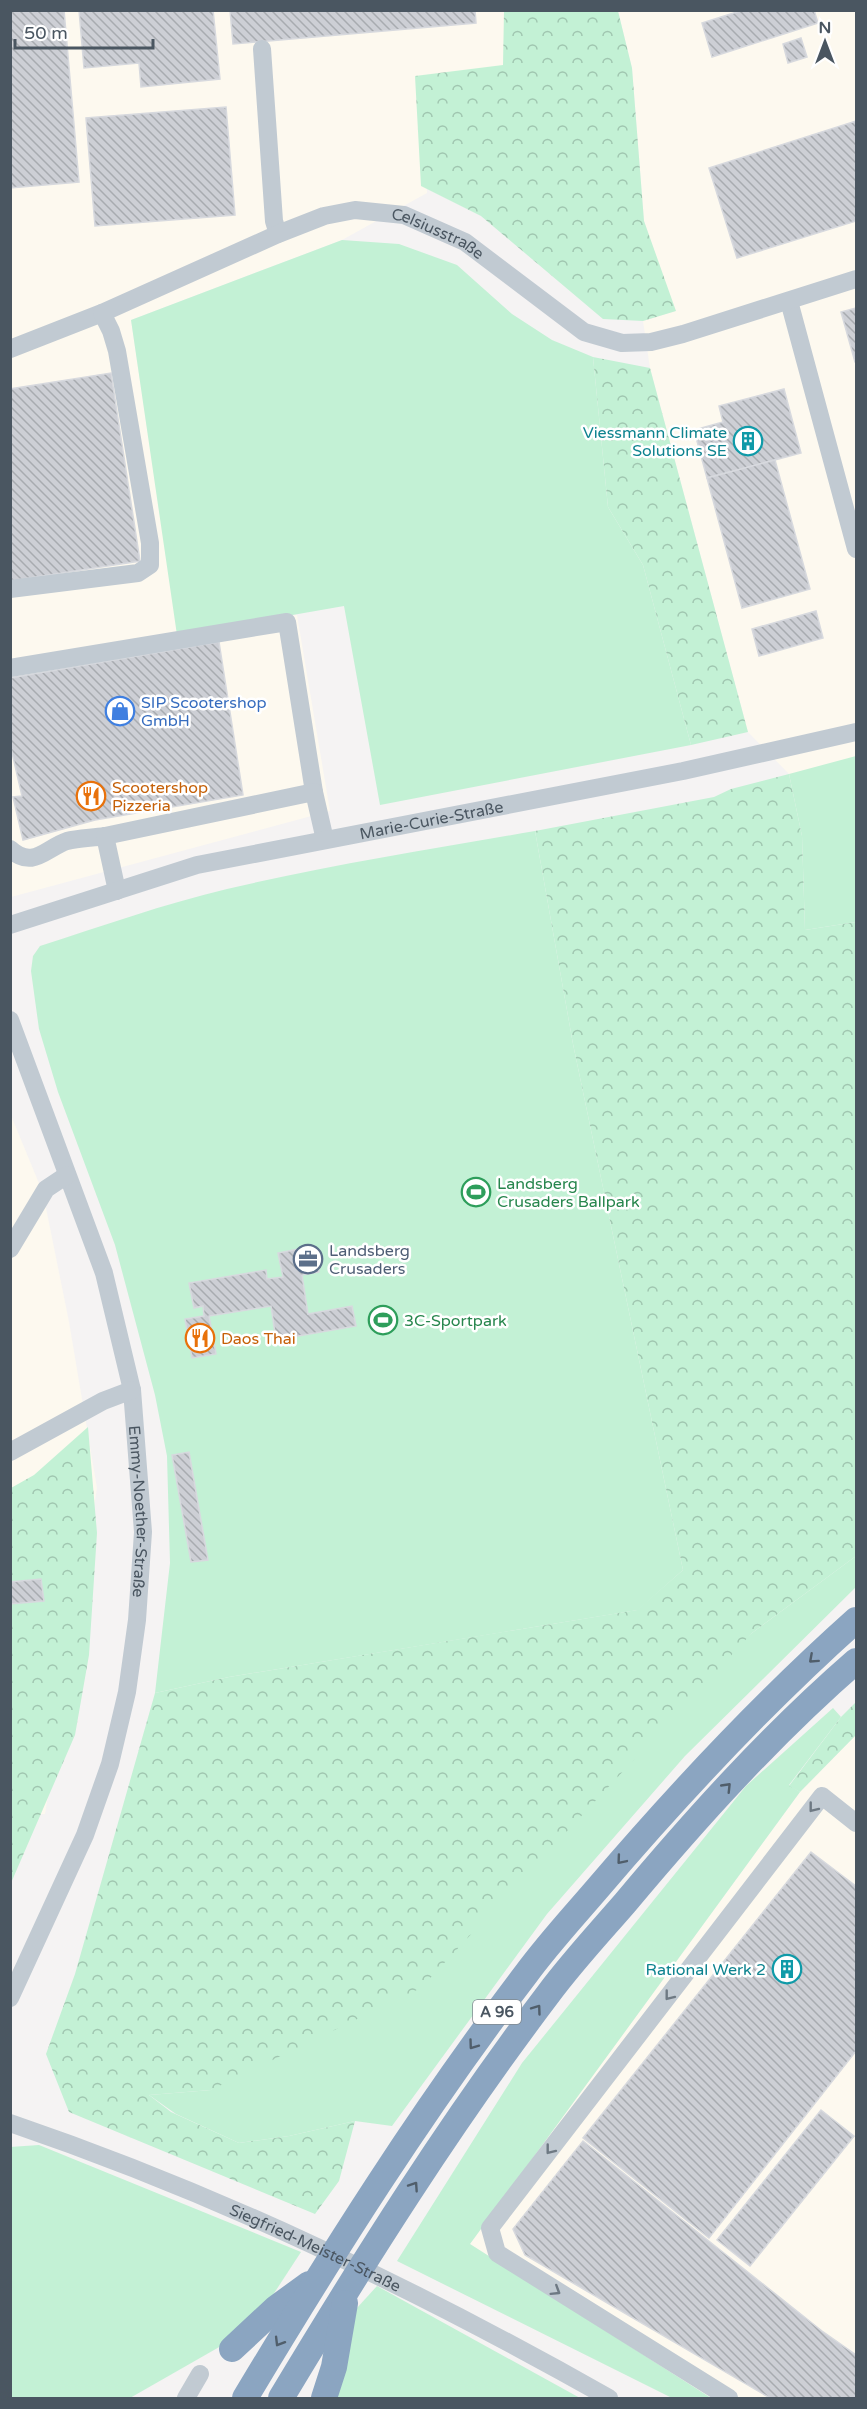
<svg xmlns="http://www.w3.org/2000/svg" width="867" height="2409" font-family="'Varela Round',sans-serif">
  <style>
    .commercial { fill: #fdf9ef }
    .green { fill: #c3f1d5 }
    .forest { fill: url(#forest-crowns) }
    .building { fill: url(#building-back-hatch); stroke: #d7d9de; stroke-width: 1.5 }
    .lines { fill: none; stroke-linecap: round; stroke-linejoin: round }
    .minor { stroke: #c1cad2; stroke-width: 18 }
    .highway { stroke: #8ba5c1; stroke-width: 26 }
    .oneway { stroke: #505e6b }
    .oneway2 { stroke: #6e7983 }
    .labels { text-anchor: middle; stroke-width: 5; stroke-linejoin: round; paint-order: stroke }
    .shield { fill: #fff; stroke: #808990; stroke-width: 1.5 }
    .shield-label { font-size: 15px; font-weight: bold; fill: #4a5661 }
    .street-label { font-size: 16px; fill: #4a5661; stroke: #fff }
    .culture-label { font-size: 16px; fill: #0d838f; stroke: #fff; text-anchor: end }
    .shop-label { font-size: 16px; fill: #366cbe; stroke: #fff; text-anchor: start }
    .food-label { font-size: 16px; fill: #c56008; stroke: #fff; text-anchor: start }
    .leisure-label { font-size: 16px; fill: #27864d; stroke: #fff; text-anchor: start }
    .service-label { font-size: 16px; fill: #4e5e75; stroke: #fff; text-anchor: start }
  </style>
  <defs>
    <pattern id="forest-crowns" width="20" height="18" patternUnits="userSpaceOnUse" patternTransform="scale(1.5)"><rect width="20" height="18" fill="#c3f1d5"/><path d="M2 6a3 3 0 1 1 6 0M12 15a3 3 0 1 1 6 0" fill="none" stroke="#a0c6b0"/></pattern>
    <pattern id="building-back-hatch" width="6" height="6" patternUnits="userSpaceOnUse" patternTransform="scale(1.5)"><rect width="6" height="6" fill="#cdcfd5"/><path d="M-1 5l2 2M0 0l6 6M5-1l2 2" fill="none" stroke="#a8abb0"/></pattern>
  </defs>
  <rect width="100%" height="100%" fill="#f5f3f3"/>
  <g class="commercial">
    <polygon points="11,11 509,11 508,69 422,83 427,193 342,240 131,320 178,635 297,615 330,811 11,897"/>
    <polygon points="618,11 856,11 856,922 789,774 748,732 650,368 643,321 675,311 644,221 632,68"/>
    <polygon points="10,1113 43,1193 69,1322 97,1488 45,1814 11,1816"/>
    <polygon points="856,1735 856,2398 711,2398 470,2244 800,1792"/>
  </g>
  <g class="green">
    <polygon points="342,240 399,244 457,265 512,314 552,340 593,357 608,507 643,565 691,745 380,805 344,606 177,635 131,320"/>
    <polygon points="856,756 856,922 805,930 802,836 789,774"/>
    <path d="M535,831L573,1044L683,1570L638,1610L229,1677L155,1693L170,1563L167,1456L155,1395L115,1245L58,1092L39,1029L31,971L33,956L40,946C102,926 164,904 227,889C329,865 433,849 535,831Z"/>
    <polygon points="856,1556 856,1587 685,1756 547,1914 392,2126 355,2121 289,2136 239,2143 176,2114 149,2095 211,2090 752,1633"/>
    <polygon points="833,1708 841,1717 789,1785 800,1792 470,2244 711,2398 672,2398 397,2261 522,2063 746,1786"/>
    <polygon points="39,2145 301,2252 269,2301 221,2346 130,2398 11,2398 10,2147"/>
    <polygon points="377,2286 580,2398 335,2398 356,2309"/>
  </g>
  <g class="forest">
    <polygon points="504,11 618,11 632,68 644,221 676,311 643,321 603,319 481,216 421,186 415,76 503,65"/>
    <polygon points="593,357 650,368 748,732 691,745 643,565 608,507"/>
    <polygon points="789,774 802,836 805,930 856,922 856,1556 752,1633 421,1988 211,2090 149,2095 171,2112 239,2143 289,2136 355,2121 339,2181 315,2214 69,2112 46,2054 75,1974 155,1693 229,1677 637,1610 683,1570 573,1044 535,831 714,797 731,789"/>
    <polygon points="88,1427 97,1533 89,1655 75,1735 11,1883 11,1488 34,1475"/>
    <polygon points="856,1702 856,1735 800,1792 789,1786 841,1717"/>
  </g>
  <g class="building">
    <polygon points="10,10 64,10 79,182 10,188"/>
    <polygon points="79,10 213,10 220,79 141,87 139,63 84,68"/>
    <polygon points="230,10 475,10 476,23 233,44"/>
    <polygon points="743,10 814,10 818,23 712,57 702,23"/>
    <polygon points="801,38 807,57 788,63 783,44"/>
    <polygon points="226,107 235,215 95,226 86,118"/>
    <polygon points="856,121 856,221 737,258 709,168"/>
    <polygon points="856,308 856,362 855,362 841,312"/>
    <polygon points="111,373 140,561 10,581 10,389"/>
    <polygon points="784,389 801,453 707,478 694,430 723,422 719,406"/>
    <polygon points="775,460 810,589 742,608 707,478"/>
    <polygon points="816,611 823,638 759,656 752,629"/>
    <polygon points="219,642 243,795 95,820 23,840 13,797 22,796 10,744 10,678"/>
    <polygon points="314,1246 319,1272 302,1275 308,1314 352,1306 356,1326 276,1340 271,1306 209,1316 216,1354 192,1358 185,1319 204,1316 203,1306 194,1308 189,1283 266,1270 267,1279 283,1277 278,1253"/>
    <polygon points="189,1452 208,1560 191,1562 172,1455"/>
    <polygon points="41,1579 44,1601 10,1604 10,1582"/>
    <polygon points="811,1852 856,1886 856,2051 709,2238 583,2138"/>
    <polygon points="821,2110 854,2136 750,2266 717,2240"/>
    <polygon points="583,2141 822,2331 856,2355 856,2398 770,2398 525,2255 513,2229"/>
  </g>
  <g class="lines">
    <g class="minor">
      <polyline points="262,49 274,221 278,234"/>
      <polyline points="789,301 856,549"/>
      <path id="s1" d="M10,349L102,313L278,234L324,216L355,210L404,215L465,242L584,332L622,343L651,342L683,334L856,279"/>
      <polyline points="10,589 138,573 150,565 150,543 117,351 111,331 102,313"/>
      <polyline points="10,668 287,622 314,792"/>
      <path d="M10,849C33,870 46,848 67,841C78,838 93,838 105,836"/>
      <polyline points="117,891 105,836 314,792 325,840"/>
      <path id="s2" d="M10,925L197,865L683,771L856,732"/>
      <path id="s3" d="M10,1020L104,1273L132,1390L143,1532L137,1620L127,1692L110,1764L85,1835L10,1998"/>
      <polyline points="10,1249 46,1189 67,1175"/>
      <polyline points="10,1452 103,1401 132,1390"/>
      <path id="s4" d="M10,2123C221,2195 416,2289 609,2398"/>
      <polyline points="186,2398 200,2374"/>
      <polyline points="729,2398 497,2253 490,2228 822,1796 856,1823"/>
    </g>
    <g class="highway">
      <polyline points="232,2349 276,2308 309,2284"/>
      <path d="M245,2398C332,2253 423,2109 526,1974C548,1944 573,1917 597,1889C678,1794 763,1703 856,1620"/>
      <path d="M281,2398C364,2260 451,2122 549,1993C572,1962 599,1933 625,1903C697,1817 772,1734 856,1661"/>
      <polyline points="324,2398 334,2367 345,2303"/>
    </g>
  </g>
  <defs><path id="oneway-chevron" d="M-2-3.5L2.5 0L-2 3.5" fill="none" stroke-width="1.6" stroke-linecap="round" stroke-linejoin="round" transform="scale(1.5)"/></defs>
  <g class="oneway">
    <use href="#oneway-chevron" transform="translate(813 1659) rotate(138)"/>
    <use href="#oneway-chevron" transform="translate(727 1787) rotate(-46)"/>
    <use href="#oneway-chevron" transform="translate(621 1860) rotate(130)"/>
    <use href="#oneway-chevron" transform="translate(537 2009) rotate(-54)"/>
    <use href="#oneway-chevron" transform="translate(473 2045) rotate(126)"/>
    <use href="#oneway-chevron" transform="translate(414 2186) rotate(-56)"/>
    <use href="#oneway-chevron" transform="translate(279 2342) rotate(121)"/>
  </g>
  <g class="oneway2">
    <use href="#oneway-chevron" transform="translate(813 1808) rotate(128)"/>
    <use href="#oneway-chevron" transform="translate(669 1996) rotate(128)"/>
    <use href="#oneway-chevron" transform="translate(550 2150) rotate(128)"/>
    <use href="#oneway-chevron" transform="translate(556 2291) rotate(32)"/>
  </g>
  <defs>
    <g id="building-ring" transform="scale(1.5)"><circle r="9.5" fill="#fff" stroke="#0f9aa8" stroke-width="1.5"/><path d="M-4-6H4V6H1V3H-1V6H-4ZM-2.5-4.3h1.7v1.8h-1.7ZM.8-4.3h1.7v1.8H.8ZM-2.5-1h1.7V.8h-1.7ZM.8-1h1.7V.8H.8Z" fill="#0f9aa8"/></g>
    <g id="shop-ring" transform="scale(1.5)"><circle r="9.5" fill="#fff" stroke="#3f7fe0" stroke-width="1.5"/><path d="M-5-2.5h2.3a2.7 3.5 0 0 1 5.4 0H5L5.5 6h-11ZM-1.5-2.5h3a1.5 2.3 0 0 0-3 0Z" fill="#3f7fe0"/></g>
    <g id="restaurant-ring" transform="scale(1.5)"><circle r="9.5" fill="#fff" stroke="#e8710a" stroke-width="1.5"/><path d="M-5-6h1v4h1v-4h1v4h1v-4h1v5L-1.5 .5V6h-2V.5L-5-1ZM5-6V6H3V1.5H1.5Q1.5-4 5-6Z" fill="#e8710a"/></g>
    <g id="stadium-ring" transform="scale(1.5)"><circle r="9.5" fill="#fff" stroke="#2e9e5b" stroke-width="1.5"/><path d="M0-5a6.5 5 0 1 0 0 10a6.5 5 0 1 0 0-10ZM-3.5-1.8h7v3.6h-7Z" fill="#2e9e5b"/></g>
    <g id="office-ring" transform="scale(1.5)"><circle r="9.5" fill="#fff" stroke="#5c6f8a" stroke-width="1.5"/><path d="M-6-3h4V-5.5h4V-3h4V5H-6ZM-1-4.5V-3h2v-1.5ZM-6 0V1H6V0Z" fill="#5c6f8a"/></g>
  </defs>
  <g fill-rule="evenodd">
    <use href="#building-ring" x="748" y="441"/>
    <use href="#shop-ring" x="120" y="711"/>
    <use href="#restaurant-ring" x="91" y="796"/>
    <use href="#stadium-ring" x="476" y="1192"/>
    <use href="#office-ring" x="308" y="1259"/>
    <use href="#stadium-ring" x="383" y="1320"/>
    <use href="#restaurant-ring" x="200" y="1338"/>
    <use href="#building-ring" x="787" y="1969"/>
  </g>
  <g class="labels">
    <rect class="shield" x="473" y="2000" width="48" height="24" rx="4.5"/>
    <g class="shield-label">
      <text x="497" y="2017">A 96</text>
    </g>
    <g class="street-label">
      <text dy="6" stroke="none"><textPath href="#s1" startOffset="460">Celsiusstraße</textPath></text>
      <text dy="6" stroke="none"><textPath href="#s2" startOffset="435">Marie-Curie-Straße</textPath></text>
      <text dy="6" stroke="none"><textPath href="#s3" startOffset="512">Emmy-Noether-Straße</textPath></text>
      <text dy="6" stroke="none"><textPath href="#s4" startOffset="330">Siegfried-Meister-Straße</textPath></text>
    </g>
    <g class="culture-label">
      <text x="727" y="438">Viessmann Climate<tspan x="727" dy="18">Solutions SE</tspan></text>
      <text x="766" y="1975">Rational Werk 2</text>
    </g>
    <g class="shop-label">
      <text x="141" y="708">SIP Scootershop<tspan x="141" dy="18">GmbH</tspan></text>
    </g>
    <g class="food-label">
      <text x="112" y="793">Scootershop<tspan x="112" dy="18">Pizzeria</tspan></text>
      <text x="221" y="1344">Daos Thai</text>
    </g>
    <g class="leisure-label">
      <text x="497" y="1189">Landsberg<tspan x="497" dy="18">Crusaders Ballpark</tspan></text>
      <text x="404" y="1326">3C-Sportpark</text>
    </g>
    <g class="service-label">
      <text x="329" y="1256">Landsberg<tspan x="329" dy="18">Crusaders</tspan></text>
    </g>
  </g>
  <rect width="867" height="2409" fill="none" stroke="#4a5661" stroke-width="24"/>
  <g transform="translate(825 42)" stroke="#ffffff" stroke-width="4.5" paint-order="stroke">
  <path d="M0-4.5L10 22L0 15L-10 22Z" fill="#4a5661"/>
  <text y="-9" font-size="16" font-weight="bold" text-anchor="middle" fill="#4a5661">N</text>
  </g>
  <path d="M15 39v9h138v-9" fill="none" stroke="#4a5661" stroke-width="3"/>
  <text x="24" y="39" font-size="18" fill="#4a5661" stroke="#ffffff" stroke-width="4.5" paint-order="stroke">50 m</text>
</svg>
